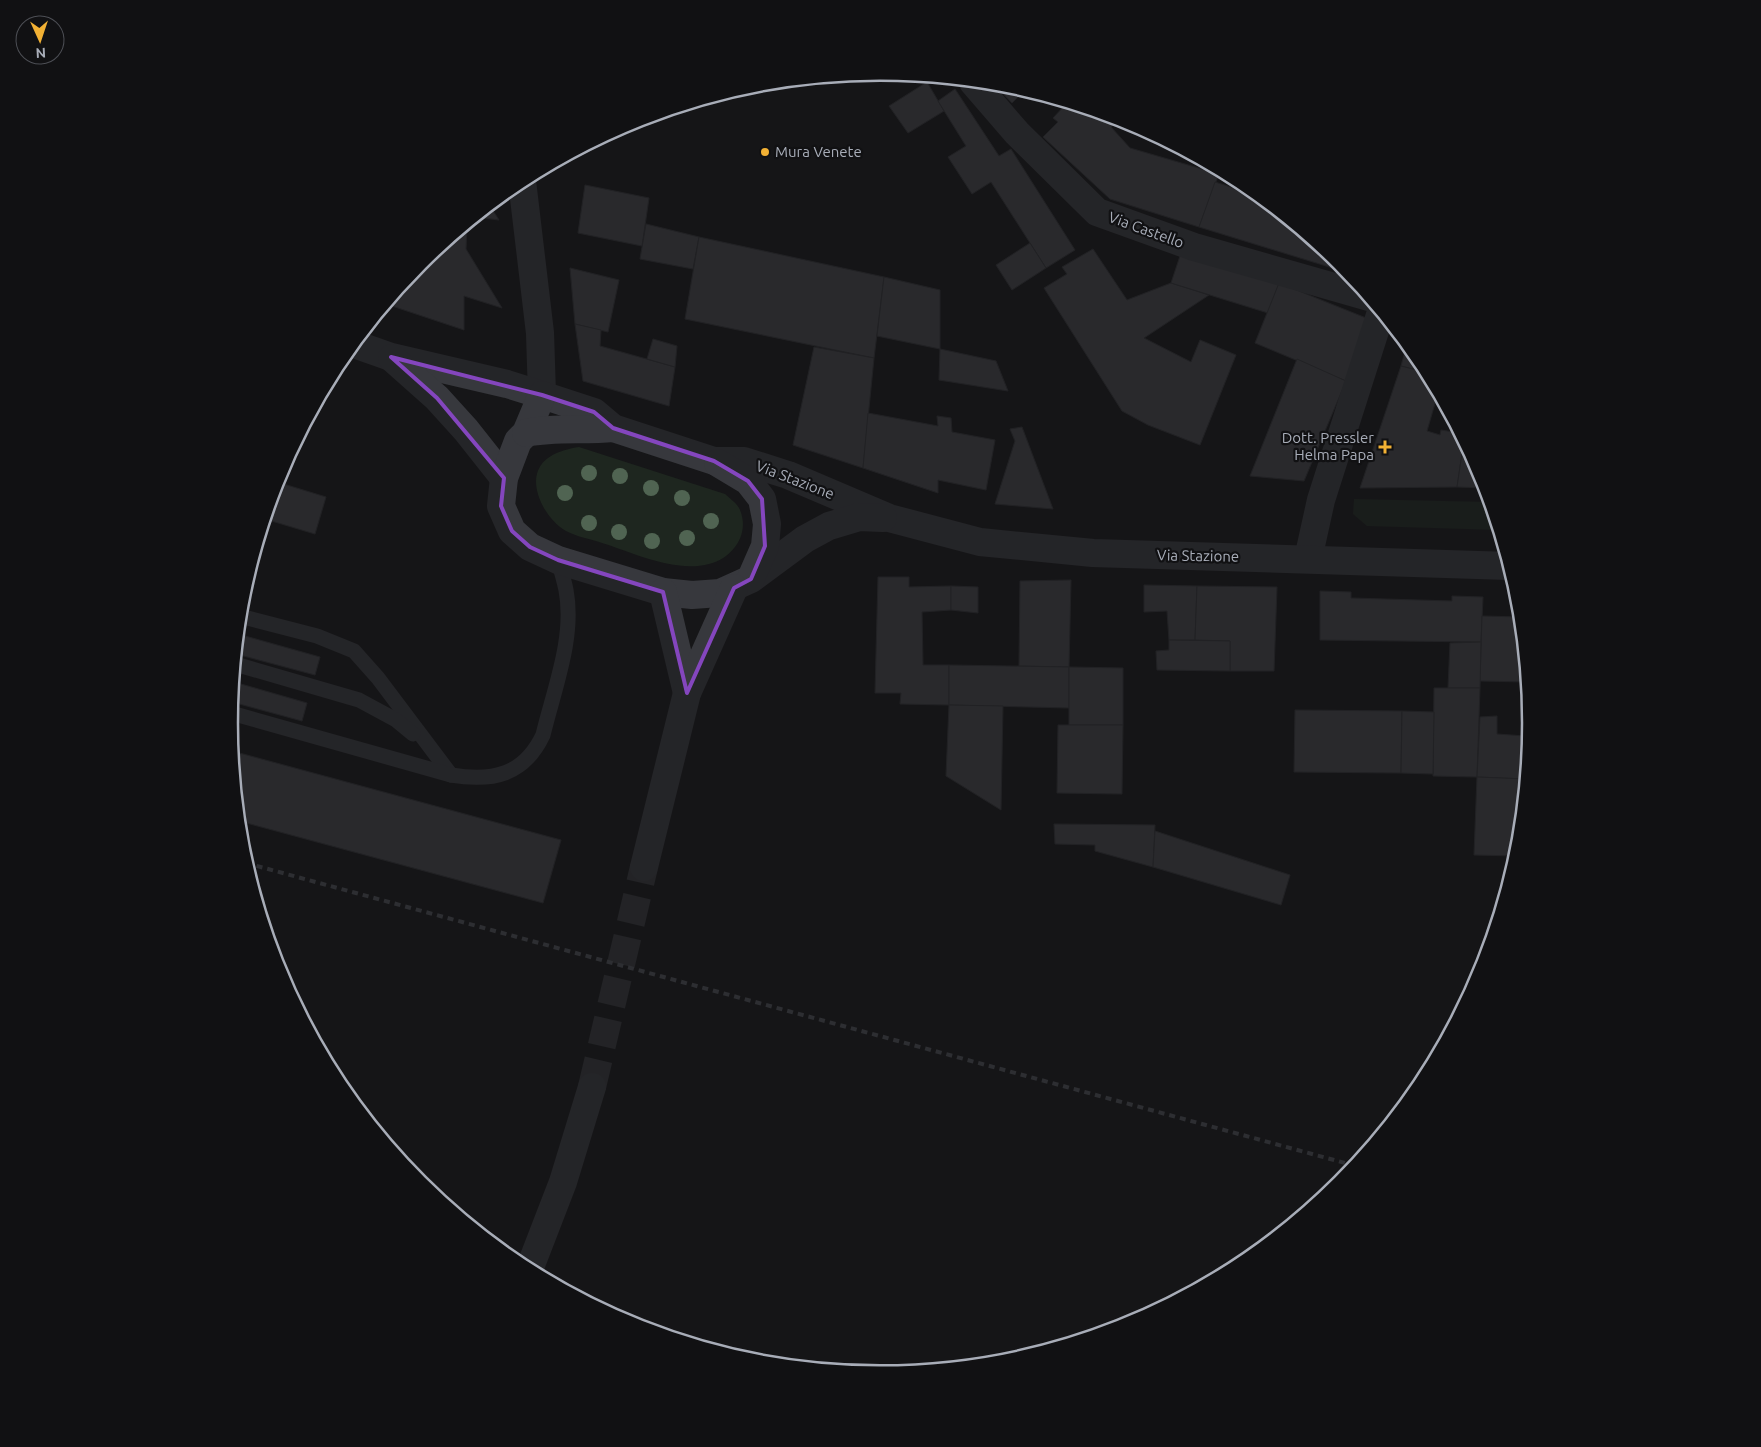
<svg xmlns="http://www.w3.org/2000/svg" width="1761" height="1447" font-family="Ubuntu,sans-serif">
  <style>
    .green { fill: #1e261f }
    .building { fill: #404145; stroke: #303034 }
    .lines { fill: none; stroke-linecap: round; stroke-linejoin: round }
    .tertiary-tunnel { stroke: #333438; stroke-width: 28; stroke-dasharray: 28 14; stroke-linecap: butt }
    .service { stroke: #37383d; stroke-width: 15 }
    .minor { stroke: #37383d; stroke-width: 28 }
    .tertiary { stroke: #37383d; stroke-width: 28 }
    .rail { stroke: #4a4c52; stroke-width: 4; stroke-dasharray: 6 5; stroke-linecap: butt }
    .tree { fill: #506452 }
    .marked { fill: none; stroke: #8446be; stroke-width: 4; stroke-linejoin: round }
    .poi-dot { fill: #f2b134; stroke: #111113; stroke-width: 2 }
    .labels { text-anchor: middle; stroke-width: 4.5; stroke-linejoin: round; paint-order: stroke }
    .poi-label { font-size: 15px; fill: #a8adb8; stroke: #111113; text-anchor: start }
    .street-label { font-size: 15px; fill: #a8adb8; stroke: #111113 }
    .rim { fill: none; stroke: #a8adb8; stroke-width: 2.5 }
  </style>
  <rect width="100%" height="100%" fill="#161618"/>
  <g class="green">
    <path d="M579,447L725,494C729,498 738,504 740,510C750,534 733,558 709,564C675,573 634,553 602,543C591,539 577,537 566,531C550,522 536,500 536,481C537,457 560,450 579,447Z"/>
    <polygon points="1354,499 1490,502 1499,530 1367,526 1353,514"/>
  </g>
  <g class="building">
    <polygon points="927,82 944,111 908,133 889,106"/>
    <polygon points="994,84 1008,85 1025,90 1012,103"/>
    <polygon points="955,89 999,156 1011,149 1075,250 1046,268 991,182 972,194 948,157 966,146 938,101"/>
    <polygon points="1067,103 1118,119 1111,127 1130,148 1219,174 1199,227 1110,199 1043,137 1058,122 1053,118"/>
    <polygon points="1215,182 1259,196 1341,263 1349,273 1199,227"/>
    <polygon points="585,185 649,198 642,246 578,233"/>
    <polygon points="490,206 499,220 476,217"/>
    <polygon points="646,224 699,237 693,269 640,259"/>
    <polygon points="467,225 466,249 502,308 464,296 464,330 386,304 420,263"/>
    <polygon points="699,237 884,277 874,358 685,319"/>
    <polygon points="1030,243 1046,268 1012,290 996,265"/>
    <polygon points="1093,249 1127,300 1171,283 1209,295 1144,338 1191,362 1200,340 1236,355 1200,445 1148,425 1122,411 1044,288 1067,274 1062,267"/>
    <polygon points="1182,250 1280,281 1268,313 1171,283"/>
    <polygon points="570,268 619,280 608,332 575,324"/>
    <polygon points="884,277 940,290 940,349 877,336"/>
    <polygon points="1279,283 1371,320 1346,381 1255,343"/>
    <polygon points="575,324 601,330 600,346 675,367 669,406 583,381"/>
    <polygon points="653,339 677,346 675,367 647,359"/>
    <polygon points="1407,344 1422,362 1428,373 1401,366"/>
    <polygon points="814,347 874,358 863,468 793,445"/>
    <polygon points="940,349 996,361 1008,391 939,380"/>
    <polygon points="1297,359 1346,381 1304,481 1250,476"/>
    <polygon points="1401,366 1428,373 1438,393 1427,431 1440,435 1441,430 1460,433 1464,440 1457,487 1360,488"/>
    <polygon points="868,413 938,426 937,416 951,418 952,432 995,440 986,490 938,480 938,493 863,468"/>
    <polygon points="1022,427 1053,509 995,504 1015,441 1010,429"/>
    <polygon points="1464,440 1482,475 1486,488 1457,487"/>
    <polygon points="277,482 326,497 315,534 265,519"/>
    <polygon points="878,577 909,577 909,587 951,586 951,610 922,612 923,665 949,665 949,705 900,704 901,693 875,693"/>
    <polygon points="1071,580 1069,667 1019,666 1020,581"/>
    <polygon points="1144,585 1197,586 1195,640 1169,640 1167,611 1144,612"/>
    <polygon points="951,586 978,587 978,613 951,610"/>
    <polygon points="1197,586 1277,587 1274,671 1230,671 1230,641 1195,640"/>
    <polygon points="1320,591 1351,592 1351,598 1452,601 1452,596 1483,597 1481,642 1320,640"/>
    <polygon points="1482,616 1521,617 1527,682 1480,681"/>
    <polygon points="238,634 320,657 315,675 236,654"/>
    <polygon points="1169,640 1230,641 1230,671 1157,670 1156,651 1169,650"/>
    <polygon points="1481,642 1480,688 1448,688 1450,643"/>
    <polygon points="949,665 1069,667 1069,708 949,705"/>
    <polygon points="1069,667 1123,668 1123,725 1069,725"/>
    <polygon points="234,682 307,703 302,721 232,702"/>
    <polygon points="1434,688 1480,688 1477,777 1433,776"/>
    <polygon points="949,705 1003,706 1001,810 946,776"/>
    <polygon points="1295,710 1402,711 1401,773 1294,772"/>
    <polygon points="1402,711 1434,712 1433,774 1401,773"/>
    <polygon points="1497,716 1497,734 1525,736 1525,779 1477,777 1480,717"/>
    <polygon points="1058,725 1123,725 1122,794 1057,793"/>
    <polygon points="232,751 561,840 543,903 239,821"/>
    <polygon points="1477,777 1526,779 1517,856 1474,855"/>
    <polygon points="1054,824 1155,825 1153,867 1095,851 1095,845 1055,844"/>
    <polygon points="1155,831 1290,875 1281,905 1153,867"/>
  </g>
  <g class="lines">
    <polyline class="tertiary-tunnel" points="592,1087 644,867"/>
    <g class="service">
      <polyline points="240,616 317,636 354,651 378,678 451,775"/>
      <polyline points="235,664 359,700 396,720 413,734"/>
      <path d="M231,713L451,775C493,782 524,775 543,735C554,689 575,637 566,590C564,580 561,570 558,560"/>
    </g>
    <g class="minor">
      <polyline points="973,82 1017,133 1097,212 1194,247 1369,297"/>
      <polyline points="522,181 540,333 542,395"/>
      <polyline points="1308,559 1321,500 1381,312"/>
    </g>
    <g class="tertiary">
      <polyline points="354,344 391,357 507,384 542,395 594,412 613,428 714,461 744,461 788,475 889,518 980,542 1093,553 1510,566"/>
      <polyline points="392,358 437,398 466,430 504,478"/>
      <polyline points="542,395 526,433 518,441 504,478 501,506 512,531 530,547 558,560 663,592 692,595 720,593 751,579 805,539 829,526 859,517 883,518"/>
      <path d="M526,433C555,427 584,431 613,428"/>
      <polyline points="718,463 748,481 762,499 767,524 765,546 751,578"/>
      <polyline points="663,592 687,693"/>
      <polyline points="644,867 687,693 734,588"/>
      <polyline points="529,1270 563,1182 592,1087"/>
    </g>
    <polyline class="rail" points="246,863 1356,1166"/>
  </g>
  <g class="tree">
    <circle cx="589" cy="473" r="8"/>
    <circle cx="620" cy="476" r="8"/>
    <circle cx="651" cy="488" r="8"/>
    <circle cx="565" cy="493" r="8"/>
    <circle cx="682" cy="498" r="8"/>
    <circle cx="711" cy="521" r="8"/>
    <circle cx="589" cy="523" r="8"/>
    <circle cx="619" cy="532" r="8"/>
    <circle cx="687" cy="538" r="8"/>
    <circle cx="652" cy="541" r="8"/>
  </g>
  <path d="M0 0H1761V1447H0ZM391,357L542,395L594,412L613,428L714,461L748,481L762,499L765,546L751,579L734,588L687,693L663,592L558,560L530,547L512,531L501,506L504,478L437,398Z" fill="#161618" fill-opacity=".55" fill-rule="evenodd"/>
  <path class="marked" d="M391,357L542,395L594,412L613,428L714,461L748,481L762,499L765,546L751,579L734,588L687,693L663,592L558,560L530,547L512,531L501,506L504,478L437,398Z"/>
  <g class="poi-dot">
    <circle cx="765" cy="152" r="5"/>
    <path d="M1382.5 439.5h5v5h5v5h-5v5h-5v-5h-5v-5h5z"/>
  </g>
  <g class="labels">
    <g class="poi-label">
      <text x="775" y="157">Mura Venete</text>
      <text x="1374" y="443" text-anchor="end">Dott. Pressler<tspan x="1374" dy="17">Helma Papa</tspan></text>
    </g>
    <g class="street-label">
      <text transform="translate(1146 230) rotate(20)" y="5">Via Castello</text>
      <text transform="translate(795 480) rotate(21)" y="5">Via Stazione</text>
      <text transform="translate(1198 556) rotate(1)" y="5">Via Stazione</text>
    </g>
  </g>
  <path d="M0 0H1761V1447H0ZM238 723a642 642 0 1 1 1284 0a642 642 0 1 1-1284 0Z" fill="#111113" fill-rule="evenodd"/>
  <path class="rim" d="M238 723a642 642 0 1 1 1284 0a642 642 0 1 1-1284 0Z"/>
  <g transform="translate(40 40) rotate(177)"><circle r="24" fill="#111113" stroke="#4d4f55"/>
  <path d="M0-4L9 19L0 12L-9 19Z" fill="#f2b134"/>
  <text y="-8" font-size="14" font-weight="bold" text-anchor="middle" fill="#a8adb8">N</text>
  </g>
</svg>
